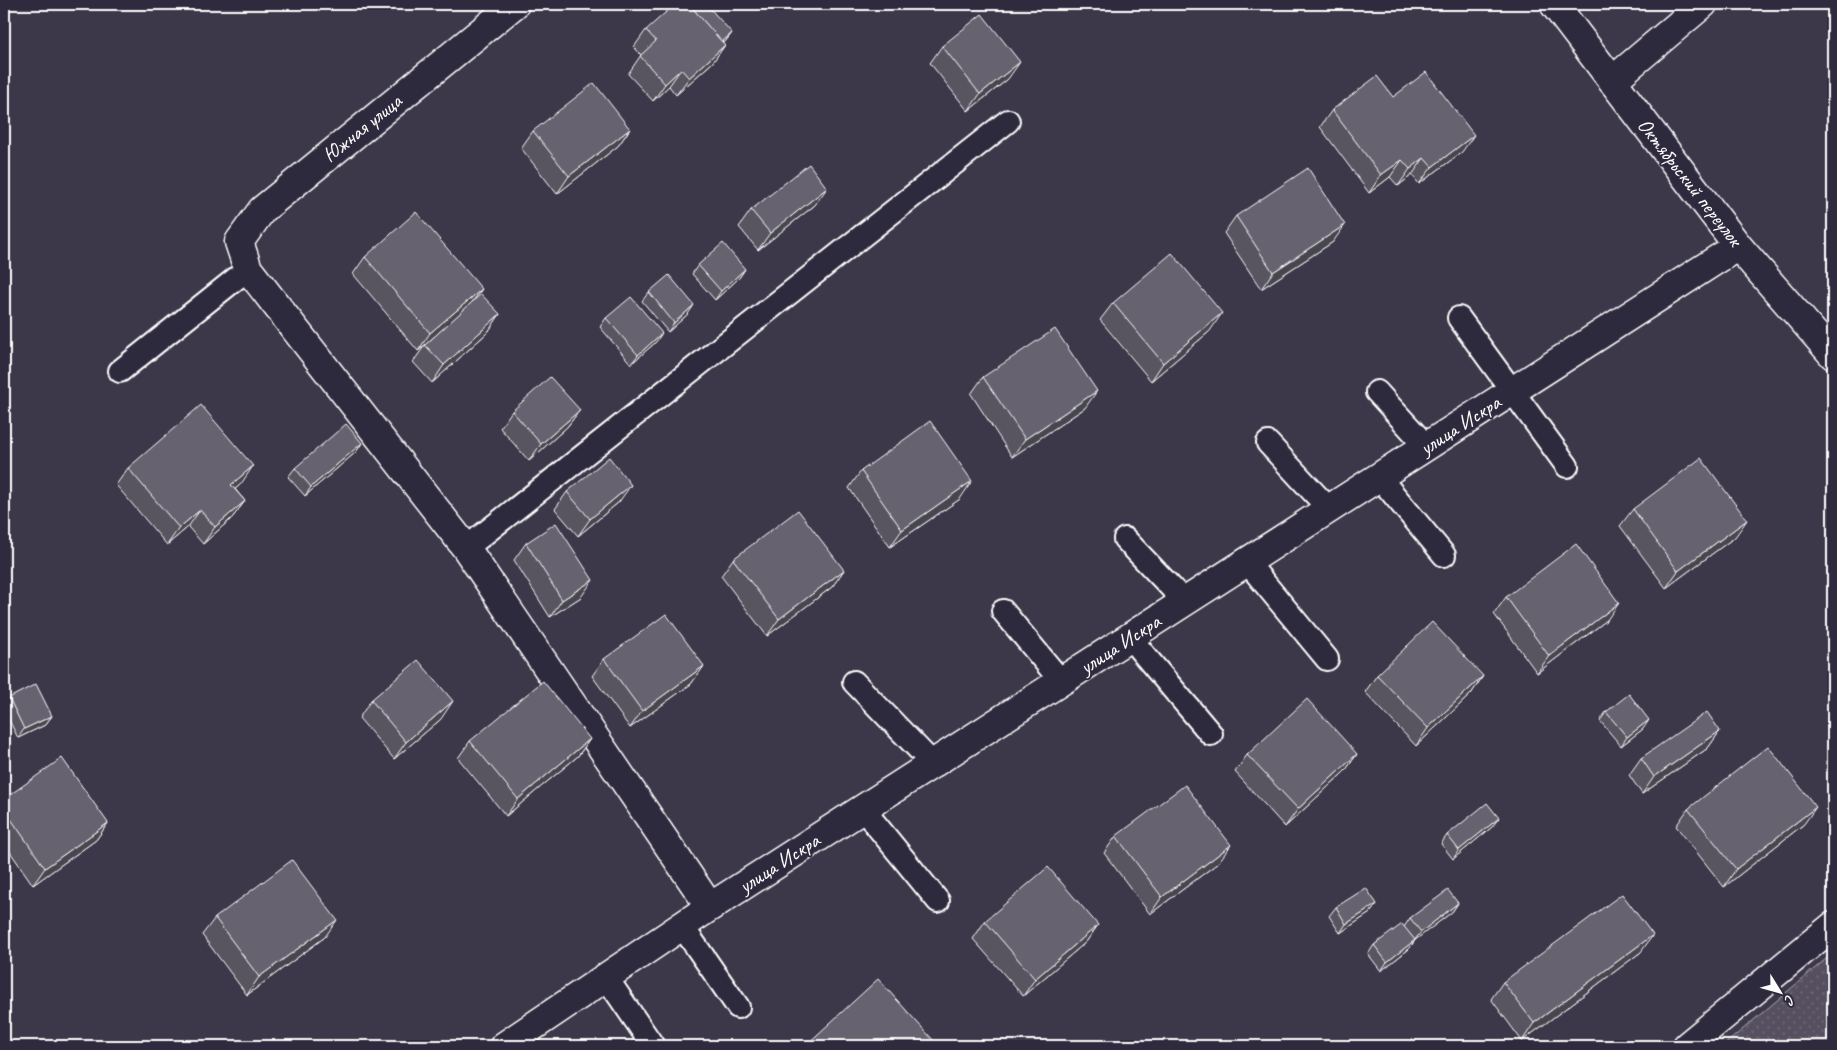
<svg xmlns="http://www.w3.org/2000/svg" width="1837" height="1050" font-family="Caveat,sans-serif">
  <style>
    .grass { fill: url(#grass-dots); stroke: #aaa8b0 }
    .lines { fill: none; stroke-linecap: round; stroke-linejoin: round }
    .service-casing { stroke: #fff; stroke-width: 26 }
    .minor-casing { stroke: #fff; stroke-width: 31 }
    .tertiary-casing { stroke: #fff; stroke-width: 31 }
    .service { stroke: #2f2a3d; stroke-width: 22 }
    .minor { stroke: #2f2a3d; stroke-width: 28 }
    .tertiary { stroke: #2f2a3d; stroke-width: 28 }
    .wall { fill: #585460; stroke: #fff }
    .shaded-wall { fill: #47454e; stroke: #fff }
    .building { fill: #666270; stroke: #fff }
    .labels { text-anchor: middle; stroke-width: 4; stroke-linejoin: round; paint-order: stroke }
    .street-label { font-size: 21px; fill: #fff; stroke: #2f2a3d }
  </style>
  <defs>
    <pattern id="grass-dots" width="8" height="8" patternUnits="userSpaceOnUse" patternTransform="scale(1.25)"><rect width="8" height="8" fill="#555060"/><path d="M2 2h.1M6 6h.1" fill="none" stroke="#6e6a78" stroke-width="1.8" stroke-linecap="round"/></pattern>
  </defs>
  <rect width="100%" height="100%" fill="#3c3749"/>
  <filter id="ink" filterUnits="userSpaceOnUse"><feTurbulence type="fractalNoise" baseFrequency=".02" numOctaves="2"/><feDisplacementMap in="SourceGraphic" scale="10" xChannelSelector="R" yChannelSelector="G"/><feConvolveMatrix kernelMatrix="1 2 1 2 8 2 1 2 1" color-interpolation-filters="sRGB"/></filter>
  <g filter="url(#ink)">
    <polygon class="grass" points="1833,953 1833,1046 1723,1046"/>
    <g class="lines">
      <g class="service-casing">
        <g id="service">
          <polyline points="1459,318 1567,466"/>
          <polyline points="120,371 248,269"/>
          <polyline points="1377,392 1427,447"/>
          <polyline points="1268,443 1329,509"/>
          <polyline points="1379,477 1444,555"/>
          <polyline points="1125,539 1185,602"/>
          <polyline points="466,548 1008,121"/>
          <polyline points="1247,562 1327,659"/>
          <polyline points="1003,611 1061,681"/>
          <polyline points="1130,638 1211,734"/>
          <polyline points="854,682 933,764"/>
          <polyline points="863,809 938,901"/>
          <polyline points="682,926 738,1007"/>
          <polyline points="606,977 653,1046"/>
        </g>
      </g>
      <g class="minor-casing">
        <g id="minor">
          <polyline points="515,4 262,210 239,242 248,269 466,548 710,907"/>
          <polyline points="1554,4 1738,246"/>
          <polyline points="1612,81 1703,4"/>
          <polyline points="1687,1046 1833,926"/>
        </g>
      </g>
      <g class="tertiary-casing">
        <polyline id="tertiary" points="504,1046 710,907 1738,246 1833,355"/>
      </g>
      <use href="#service" class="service"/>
      <use href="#minor" class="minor"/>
      <use href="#tertiary" class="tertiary"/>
    </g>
    <g class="wall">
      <polygon points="778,4 787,4 783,8"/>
      <polygon points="646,30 732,33 724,43 725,45 713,62 676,95 669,86 653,101 628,74 641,55 634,47"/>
      <polygon points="942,46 1008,79 968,111 930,63"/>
      <polygon points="1393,97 1462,152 1419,184 1412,175 1398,186 1390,177 1369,193 1320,127 1332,110"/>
      <polygon points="630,129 618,146 557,194 521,148 533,131"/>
      <polygon points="815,205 758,250 739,227 751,210"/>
      <polygon points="1236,216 1333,242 1261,289 1224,233"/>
      <polygon points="365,257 482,289 473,301 500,314 488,332 432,383 413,362 425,345 418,351 353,274"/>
      <polygon points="698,265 745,269 739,278 715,300 692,274"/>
      <polygon points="649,292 688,314 668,332 642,301"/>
      <polygon points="1113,303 1210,331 1151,381 1100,320"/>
      <polygon points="606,318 656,342 631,364 600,327"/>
      <polygon points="983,377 1085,408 1012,457 971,394"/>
      <polygon points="580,410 567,427 529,461 500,428 512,411"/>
      <polygon points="362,443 356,452 305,496 288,477 295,468"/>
      <polygon points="128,468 241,484 235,489 245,501 232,518 203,544 188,527 167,545 116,485"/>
      <polygon points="861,471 960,499 890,547 849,488"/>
      <polygon points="567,492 619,502 578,536 555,509"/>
      <polygon points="1633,509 1735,537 1666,588 1620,526"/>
      <polygon points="526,543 581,597 550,617 514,560"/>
      <polygon points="733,559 844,570 832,587 767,636 721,576"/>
      <polygon points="1506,597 1607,620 1537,673 1494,614"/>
      <polygon points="604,659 704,666 691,684 630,728 592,676"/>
      <polygon points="1377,675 1483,676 1471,694 1416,746 1365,692"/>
      <polygon points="9,698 52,716 45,725 18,738 4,710 4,705"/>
      <polygon points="371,700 441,719 394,759 359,718"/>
      <polygon points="1606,712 1643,729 1621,746 1600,721"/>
      <polygon points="1720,731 1708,748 1642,794 1629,775 1641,758"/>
      <polygon points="590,739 578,756 506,816 458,758 470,741"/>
      <polygon points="1357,754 1345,771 1285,827 1235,772 1247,755"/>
      <polygon points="4,799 108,823 96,840 33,885 4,843"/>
      <polygon points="1688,809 1804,824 1724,887 1676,826"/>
      <polygon points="1492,827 1453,859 1441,844 1447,835"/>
      <polygon points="1116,836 1218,863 1150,914 1104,853"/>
      <polygon points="1458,903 1452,912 1415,940 1409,949 1381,971 1368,954 1374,945 1404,927 1410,918"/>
      <polygon points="1377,904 1370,913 1340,933 1329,916 1336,907"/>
      <polygon points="215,918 325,937 247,995 202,935"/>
      <polygon points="985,921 1098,925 1086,942 1023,996 973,939"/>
      <polygon points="1641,952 1522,1041 1491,999 1503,982"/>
    </g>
    <g class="shaded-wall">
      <polygon points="732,33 725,42 709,57 715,48"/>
      <polygon points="725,45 713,62 676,95 689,78"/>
      <polygon points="1020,62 1008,79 968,111 980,94"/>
      <polygon points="681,69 669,86 653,101 665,84"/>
      <polygon points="630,129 618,146 557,194 569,176"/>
      <polygon points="1474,135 1462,152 1419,184 1432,167"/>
      <polygon points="1424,158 1412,175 1398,186 1410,169"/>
      <polygon points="1402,160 1390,177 1369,193 1381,175"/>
      <polygon points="827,188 815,205 758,250 770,233"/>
      <polygon points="1345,225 1333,242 1261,289 1273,272"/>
      <polygon points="745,269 739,278 715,300 721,291"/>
      <polygon points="482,289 469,306 418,351 430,333"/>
      <polygon points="694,305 688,314 668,332 674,323"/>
      <polygon points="1222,313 1210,331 1151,381 1163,363"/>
      <polygon points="500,314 488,332 432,383 444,365"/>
      <polygon points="662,333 656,342 631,364 638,355"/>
      <polygon points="1097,391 1085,408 1012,457 1025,439"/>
      <polygon points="580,410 567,427 529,461 541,444"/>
      <polygon points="362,443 356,452 305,496 311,487"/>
      <polygon points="253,466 241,484 219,503 231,485"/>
      <polygon points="972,481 960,499 890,547 902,530"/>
      <polygon points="631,485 619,502 578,536 590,519"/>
      <polygon points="245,501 232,518 203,544 215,527"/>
      <polygon points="200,510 188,527 167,545 179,528"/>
      <polygon points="1747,520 1735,537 1666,588 1678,571"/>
      <polygon points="844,570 832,587 767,636 779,619"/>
      <polygon points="593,580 581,597 550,617 562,600"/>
      <polygon points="1619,603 1607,620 1537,673 1549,656"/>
      <polygon points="704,666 691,684 630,728 642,711"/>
      <polygon points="1483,676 1471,694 1416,746 1428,728"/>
      <polygon points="453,701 441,719 394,759 406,742"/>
      <polygon points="52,716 45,725 18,738 24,729"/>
      <polygon points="1649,720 1643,729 1621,746 1627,737"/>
      <polygon points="1720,731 1708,748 1642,794 1654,777"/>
      <polygon points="590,739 578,756 506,816 518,799"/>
      <polygon points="1357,754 1345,771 1285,827 1298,809"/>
      <polygon points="1816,807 1804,824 1724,887 1736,869"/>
      <polygon points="1499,818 1492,827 1453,859 1459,850"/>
      <polygon points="108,823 96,840 33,885 45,868"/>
      <polygon points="1231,845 1218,863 1150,914 1162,897"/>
      <polygon points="1458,903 1452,912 1414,941 1421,932"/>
      <polygon points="1377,904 1370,913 1340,933 1346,924"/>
      <polygon points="337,920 325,937 247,995 259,977"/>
      <polygon points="1098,925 1086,942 1023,996 1035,979"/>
      <polygon points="1653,935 1641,952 1522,1041 1534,1023"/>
      <polygon points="1415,940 1409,949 1381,971 1387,962"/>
    </g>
    <g class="building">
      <polygon points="675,4 689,4 725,45 689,78 681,69 665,84 640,56 656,41 646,30"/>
      <polygon points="689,4 706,4 732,33 722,42"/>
      <polygon points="982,14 1020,62 980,94 942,46"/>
      <polygon points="1426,72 1474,135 1432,167 1424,158 1410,169 1402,160 1381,175 1332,110 1377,76 1393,97"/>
      <polygon points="594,83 630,129 569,176 533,131"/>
      <polygon points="809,164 827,188 770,233 751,210"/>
      <polygon points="1308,168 1345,225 1273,272 1236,216"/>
      <polygon points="416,212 482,289 430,333 365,257"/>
      <polygon points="723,243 745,269 721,291 698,265"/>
      <polygon points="1172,253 1222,313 1163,363 1113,303"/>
      <polygon points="669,275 694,305 674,323 649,292"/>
      <polygon points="481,294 500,314 444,365 425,345"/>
      <polygon points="631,297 662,333 638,355 606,318"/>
      <polygon points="1055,329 1097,391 1025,439 983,377"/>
      <polygon points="550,377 580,410 541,444 512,411"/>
      <polygon points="201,405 253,466 231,485 245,501 215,527 200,510 179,528 128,468"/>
      <polygon points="930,421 972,481 902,530 861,471"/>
      <polygon points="346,424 362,443 311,487 295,468"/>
      <polygon points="609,457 631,485 590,519 567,492"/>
      <polygon points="1701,458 1747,520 1678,571 1633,509"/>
      <polygon points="798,510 844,570 779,619 733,559"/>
      <polygon points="556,523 593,580 562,600 526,543"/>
      <polygon points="1576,544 1619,603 1549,656 1506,597"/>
      <polygon points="666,614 704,666 642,711 604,659"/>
      <polygon points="1432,622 1483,676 1428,728 1377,675"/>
      <polygon points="418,660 453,701 406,742 371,700"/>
      <polygon points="543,681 590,739 518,799 470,741"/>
      <polygon points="36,684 52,716 24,729 9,698"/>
      <polygon points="1629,694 1649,720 1627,737 1606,712"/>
      <polygon points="1307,699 1357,754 1298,809 1247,755"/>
      <polygon points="1707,712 1720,731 1654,777 1641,758"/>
      <polygon points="1768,746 1816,807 1736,869 1688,809"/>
      <polygon points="62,758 108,823 45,868 4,809 4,799"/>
      <polygon points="1185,785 1231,845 1162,897 1116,836"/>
      <polygon points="1487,803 1499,818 1459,850 1447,835"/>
      <polygon points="292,860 337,920 259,977 215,918"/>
      <polygon points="1048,867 1098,925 1035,979 985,921"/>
      <polygon points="1366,888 1377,904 1346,924 1336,907"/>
      <polygon points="1448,890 1458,903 1421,932 1410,918"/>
      <polygon points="1622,894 1653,935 1534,1023 1503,982"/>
      <polygon points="1402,924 1415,940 1387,962 1374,945"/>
      <polygon points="878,979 934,1041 928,1046 805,1046"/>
    </g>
  </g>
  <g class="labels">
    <g class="street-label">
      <text transform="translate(362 128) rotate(-39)" y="7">Южная улица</text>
      <text transform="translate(1690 182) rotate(52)" y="7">Октябрьский переулок</text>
      <text transform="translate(1460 425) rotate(-33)" y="7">улица Искра</text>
      <text transform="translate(1120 644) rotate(-33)" y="7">улица Искра</text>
      <text transform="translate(779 863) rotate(-33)" y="7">улица Искра</text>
    </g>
  </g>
  <rect width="1837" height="1050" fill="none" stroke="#2f2a3d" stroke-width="20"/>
  <rect x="10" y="10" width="1817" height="1030" fill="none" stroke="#fff" stroke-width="2" filter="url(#ink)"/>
  <g transform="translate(1780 992) rotate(127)" stroke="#2f2a3d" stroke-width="4" paint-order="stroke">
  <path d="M0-4L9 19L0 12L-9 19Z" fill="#ffffff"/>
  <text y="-8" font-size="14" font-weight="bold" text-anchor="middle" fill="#ffffff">С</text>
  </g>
</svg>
